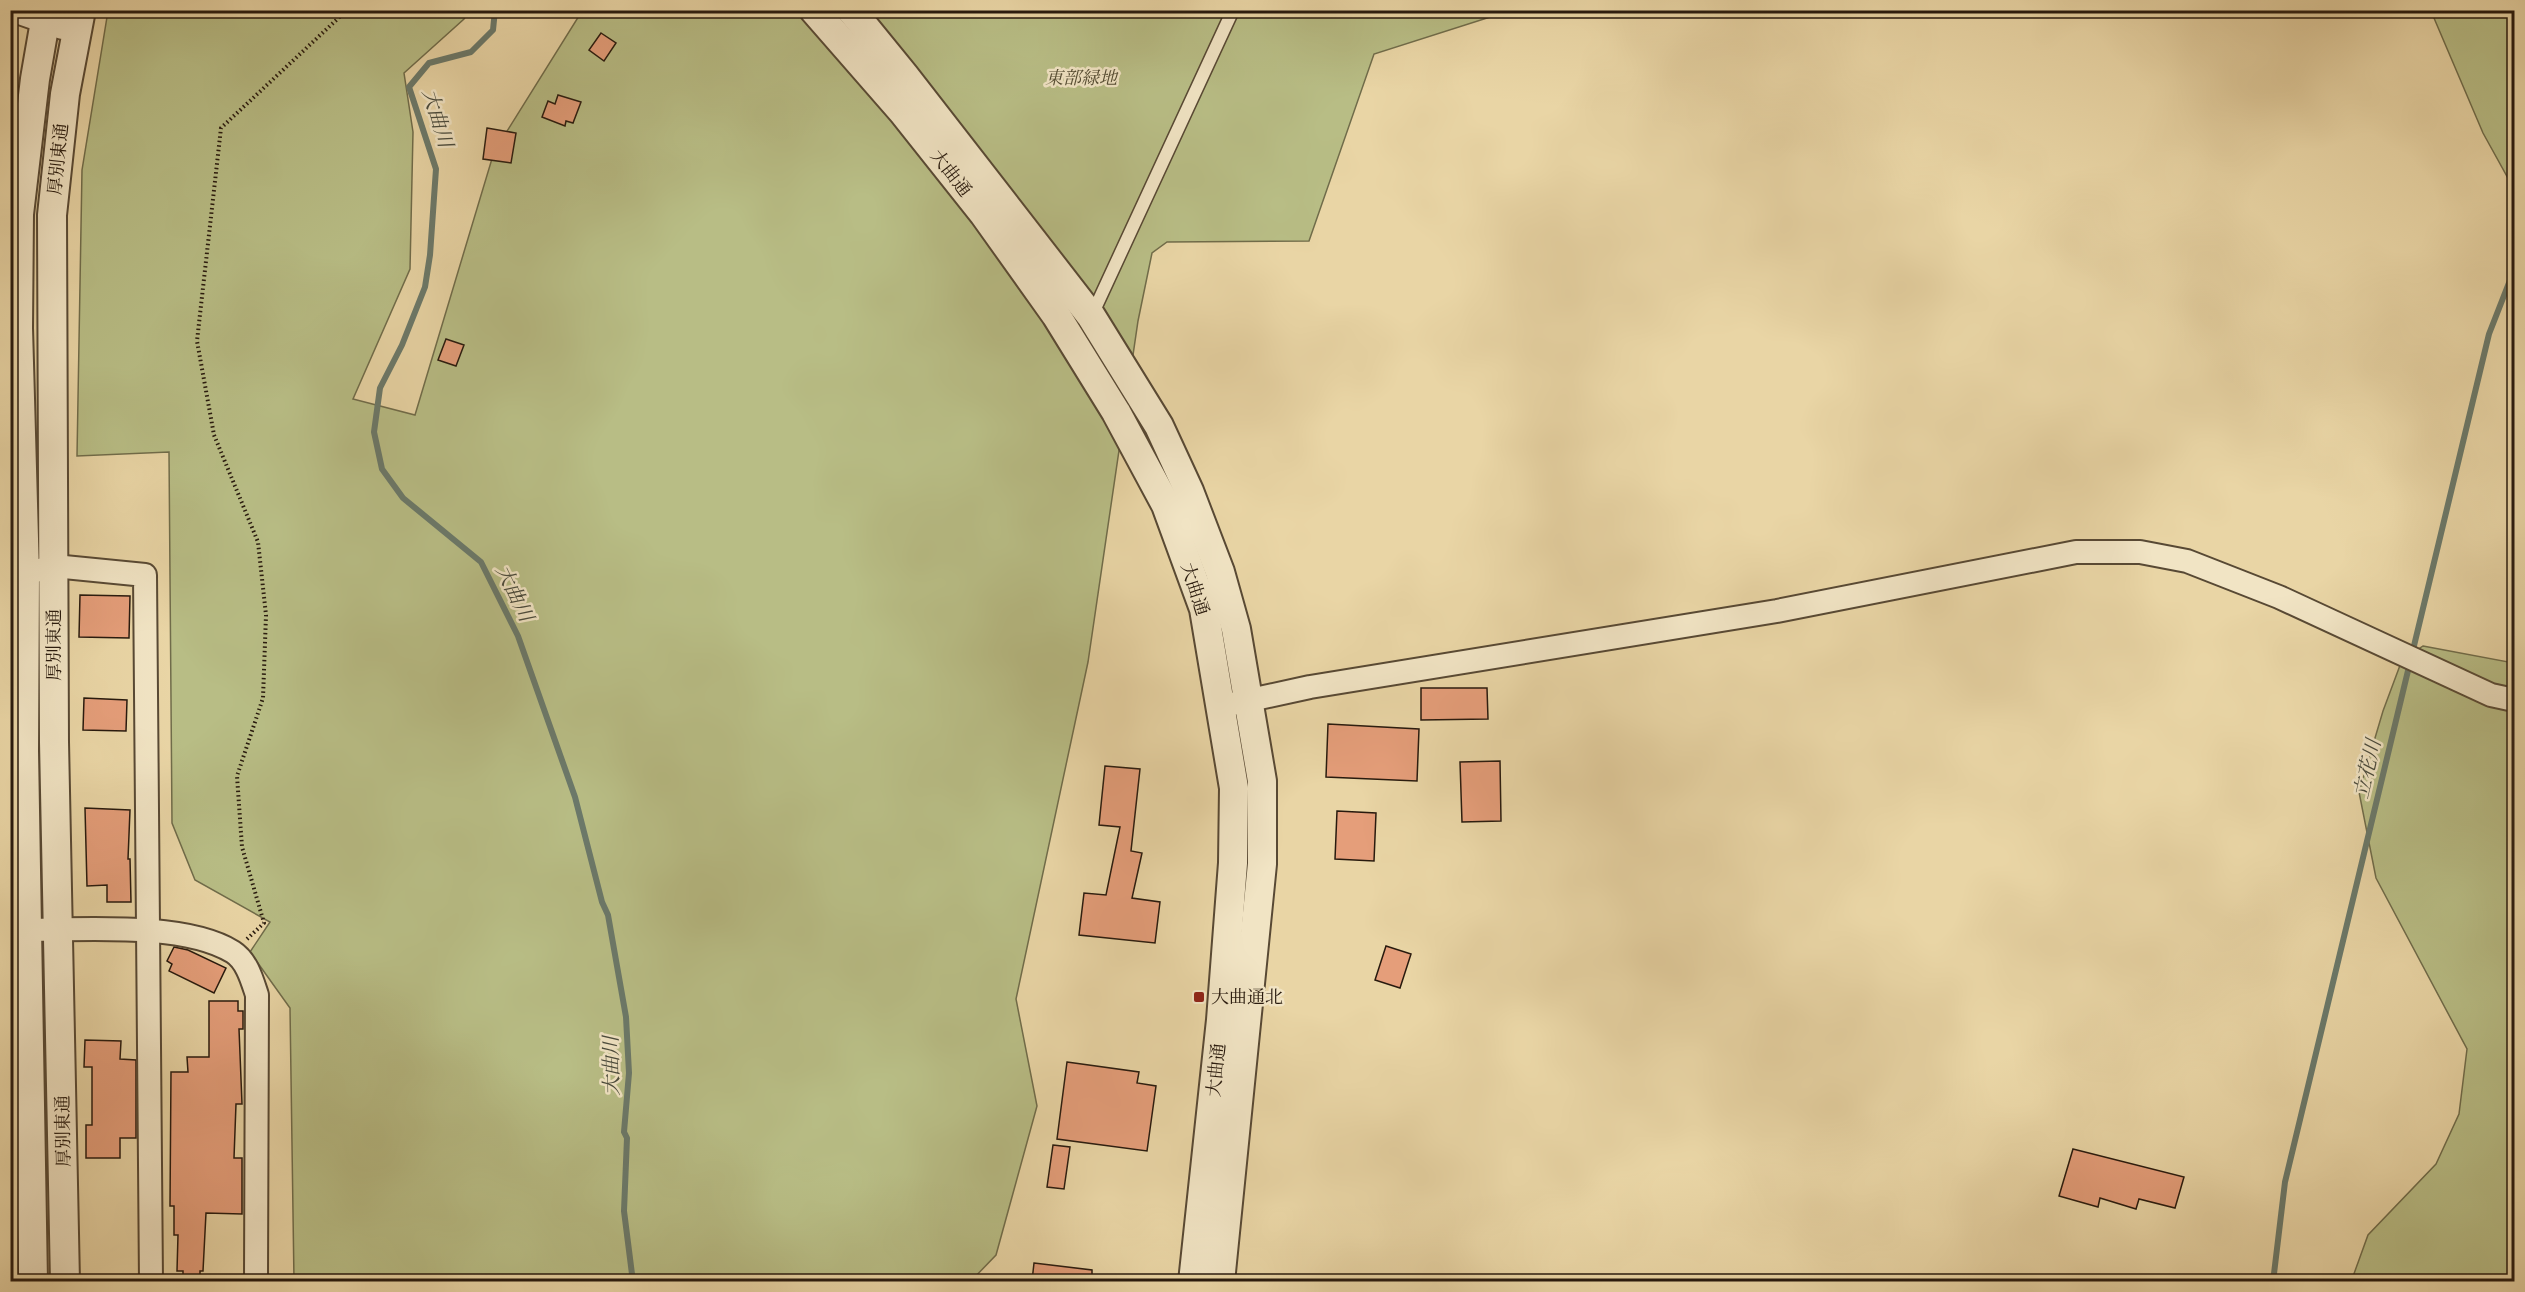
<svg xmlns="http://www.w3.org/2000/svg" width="2525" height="1292" font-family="'Libre Caslon Text','Noto Serif JP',serif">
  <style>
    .green { fill: #b8bd85; stroke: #706c4a; stroke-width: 1.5 }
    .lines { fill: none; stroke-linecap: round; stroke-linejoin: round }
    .stream { stroke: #6b796a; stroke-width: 6 }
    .building { fill: #e59e7a; stroke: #281a0e; stroke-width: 1.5 }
    .service-casing { stroke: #584934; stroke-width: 15 }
    .minor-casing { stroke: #584934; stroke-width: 26 }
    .tertiary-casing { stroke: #584934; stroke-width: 32 }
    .path { stroke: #281a0e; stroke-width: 4; stroke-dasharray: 1.5 3; stroke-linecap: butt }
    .service { stroke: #f1e4c4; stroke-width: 12 }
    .minor { stroke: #f1e4c4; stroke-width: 22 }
    .tertiary { stroke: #f1e4c4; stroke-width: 28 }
    .poi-dot { fill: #8f2418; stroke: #f1e4c4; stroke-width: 2 }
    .labels { text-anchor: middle; stroke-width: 5; stroke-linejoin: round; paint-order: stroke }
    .park-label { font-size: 18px; font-style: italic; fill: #534b32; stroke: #f1e4c4 }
    .street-label { font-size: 18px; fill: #281a0e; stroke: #f1e4c4 }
    .poi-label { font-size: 18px; fill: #281a0e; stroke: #f1e4c4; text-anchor: start }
    .water-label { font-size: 20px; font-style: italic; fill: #494a3c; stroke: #f1e4c4 }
  </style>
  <rect width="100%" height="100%" fill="#e9d5a5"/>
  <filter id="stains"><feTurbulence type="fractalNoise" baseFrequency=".00333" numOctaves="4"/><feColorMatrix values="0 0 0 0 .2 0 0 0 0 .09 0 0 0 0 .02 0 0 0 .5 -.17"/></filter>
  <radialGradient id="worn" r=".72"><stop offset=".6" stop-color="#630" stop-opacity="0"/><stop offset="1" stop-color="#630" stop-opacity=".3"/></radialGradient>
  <g class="green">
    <polygon points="108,11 469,11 464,19 404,73 413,132 410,269 353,399 415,415 494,152 582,11 1509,11 1374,54 1309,241 1167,242 1152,253 1138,321 1088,662 1016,999 1037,1106 996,1255 971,1281 294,1281 290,1008 250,952 270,922 195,880 172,823 169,452 77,456 82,170"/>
    <polygon points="2431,11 2514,11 2514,189 2483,133"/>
    <polygon points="2423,646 2514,663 2514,1281 2351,1282 2368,1235 2436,1164 2459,1114 2467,1049 2376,878 2359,792 2383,711 2402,660"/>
  </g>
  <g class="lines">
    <g class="stream">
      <polyline points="495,10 493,30 471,52 429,63 409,87 436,169 430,255 425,287 402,345 380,388 374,432 382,469 403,498 481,562 518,636 575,797 602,902 608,915 626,1017 629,1073 624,1132 627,1138 624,1211 633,1282"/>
      <polyline points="2273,1282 2285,1182 2489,334 2514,270"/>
    </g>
  </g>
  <g class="building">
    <polygon points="601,33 616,43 604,61 589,50"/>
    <polygon points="558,95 581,102 573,123 566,121 565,126 542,117 548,101 555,104"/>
    <polygon points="487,128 516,133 511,163 483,159"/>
    <polygon points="446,339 464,345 456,366 438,360"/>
    <polygon points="80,595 130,596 129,638 79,637"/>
    <polygon points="1421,688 1487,688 1488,719 1421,720"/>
    <polygon points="84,698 127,700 126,731 83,730"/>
    <polygon points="1328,724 1419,729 1417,781 1326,777"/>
    <polygon points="1500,761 1501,821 1462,822 1460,762"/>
    <polygon points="1105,766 1140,769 1131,851 1142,853 1132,898 1160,902 1155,943 1079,935 1084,893 1106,895 1120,827 1099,825"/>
    <polygon points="85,808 130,810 128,859 130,859 131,902 107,902 107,885 87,886"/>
    <polygon points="1337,811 1376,813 1374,861 1335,859"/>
    <polygon points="1386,946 1411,954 1400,988 1375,980"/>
    <polygon points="174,947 188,950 226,968 214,993 169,971 172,964 167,961"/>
    <polygon points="209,1001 238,1001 238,1011 243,1011 243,1029 239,1029 242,1104 236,1104 234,1158 242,1158 242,1214 206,1213 203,1271 200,1271 200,1279 183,1279 183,1271 177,1271 178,1235 174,1235 174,1206 170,1206 171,1072 188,1072 187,1057 209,1057"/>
    <polygon points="85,1040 121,1041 120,1059 136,1060 136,1138 120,1138 120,1158 86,1158 86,1125 92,1125 92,1067 84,1067"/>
    <polygon points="1067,1062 1139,1072 1137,1083 1156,1086 1147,1151 1057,1139"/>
    <polygon points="1053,1145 1070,1147 1064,1189 1047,1187"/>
    <polygon points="2073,1149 2184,1177 2175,1208 2139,1199 2136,1209 2100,1198 2098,1207 2059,1196"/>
    <polygon points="1034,1263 1092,1270 1092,1281 1032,1281"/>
  </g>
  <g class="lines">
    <g class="service-casing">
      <polyline id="service" points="1092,315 1233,10"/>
    </g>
    <g class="minor-casing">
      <g id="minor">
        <polyline points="10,578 54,566 145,575 151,1282"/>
        <polyline points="1232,704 1310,687 1777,611 2076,552 2140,552 2187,561 2279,597 2491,695 2514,700"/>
        <path d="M10,930C72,931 181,920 233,952C247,961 252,980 257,995L256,1282"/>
      </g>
    </g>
    <g class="tertiary-casing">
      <g id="tertiary">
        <polyline points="20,10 63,25"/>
        <polyline points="814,10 903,112 984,214 1056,315 1116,412 1166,505 1204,609 1234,788 1233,863 1221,1020 1193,1282"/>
        <polyline points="851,10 904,75 1091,316 1159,426 1189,491 1220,572 1236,629 1262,781 1262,864 1220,1282"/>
        <polyline points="33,1282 24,751 25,574 18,328 19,214 35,79 47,10"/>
        <polyline points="65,1282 54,742 52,215 65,94 81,10"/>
      </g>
    </g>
    <polyline class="path" points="247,939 264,923 242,847 237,776 263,698 266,615 258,542 214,435 197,341 221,128 347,10"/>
    <use href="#service" class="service"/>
    <use href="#minor" class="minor"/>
    <use href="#tertiary" class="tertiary"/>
  </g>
  <rect class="poi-dot" x="1193" y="991" width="12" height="12" rx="3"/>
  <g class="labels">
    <g class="park-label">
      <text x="1081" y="84">東部緑地</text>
    </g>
    <g class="street-label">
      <text transform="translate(58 159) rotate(-84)" y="6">厚別東通</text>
      <text transform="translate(951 173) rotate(52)" y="6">大曲通</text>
      <text transform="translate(1195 589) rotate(72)" y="6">大曲通</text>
      <text transform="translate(54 645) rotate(-90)" y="6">厚別東通</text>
      <text transform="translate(1216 1070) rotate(-84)" y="6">大曲通</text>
      <text transform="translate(63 1131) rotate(-91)" y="6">厚別東通</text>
    </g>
    <g class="poi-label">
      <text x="1211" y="1003">大曲通北</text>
    </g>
    <g class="water-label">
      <text transform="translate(438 118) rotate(73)" y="7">大曲川</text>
      <text transform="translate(515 593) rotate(64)" y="7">大曲川</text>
      <text transform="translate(2367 769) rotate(-77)" y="7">立花川</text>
      <text transform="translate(611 1066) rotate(-91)" y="7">大曲川</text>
    </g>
  </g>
  <rect width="2525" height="1292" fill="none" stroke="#e9d5a5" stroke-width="36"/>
  <rect x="12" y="12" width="2501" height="1268" fill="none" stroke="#281a0e" stroke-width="3"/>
  <rect x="18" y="18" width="2489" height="1256" fill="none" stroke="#281a0e" stroke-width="1.5"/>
  <rect width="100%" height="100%" filter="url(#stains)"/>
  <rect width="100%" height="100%" fill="url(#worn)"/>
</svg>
